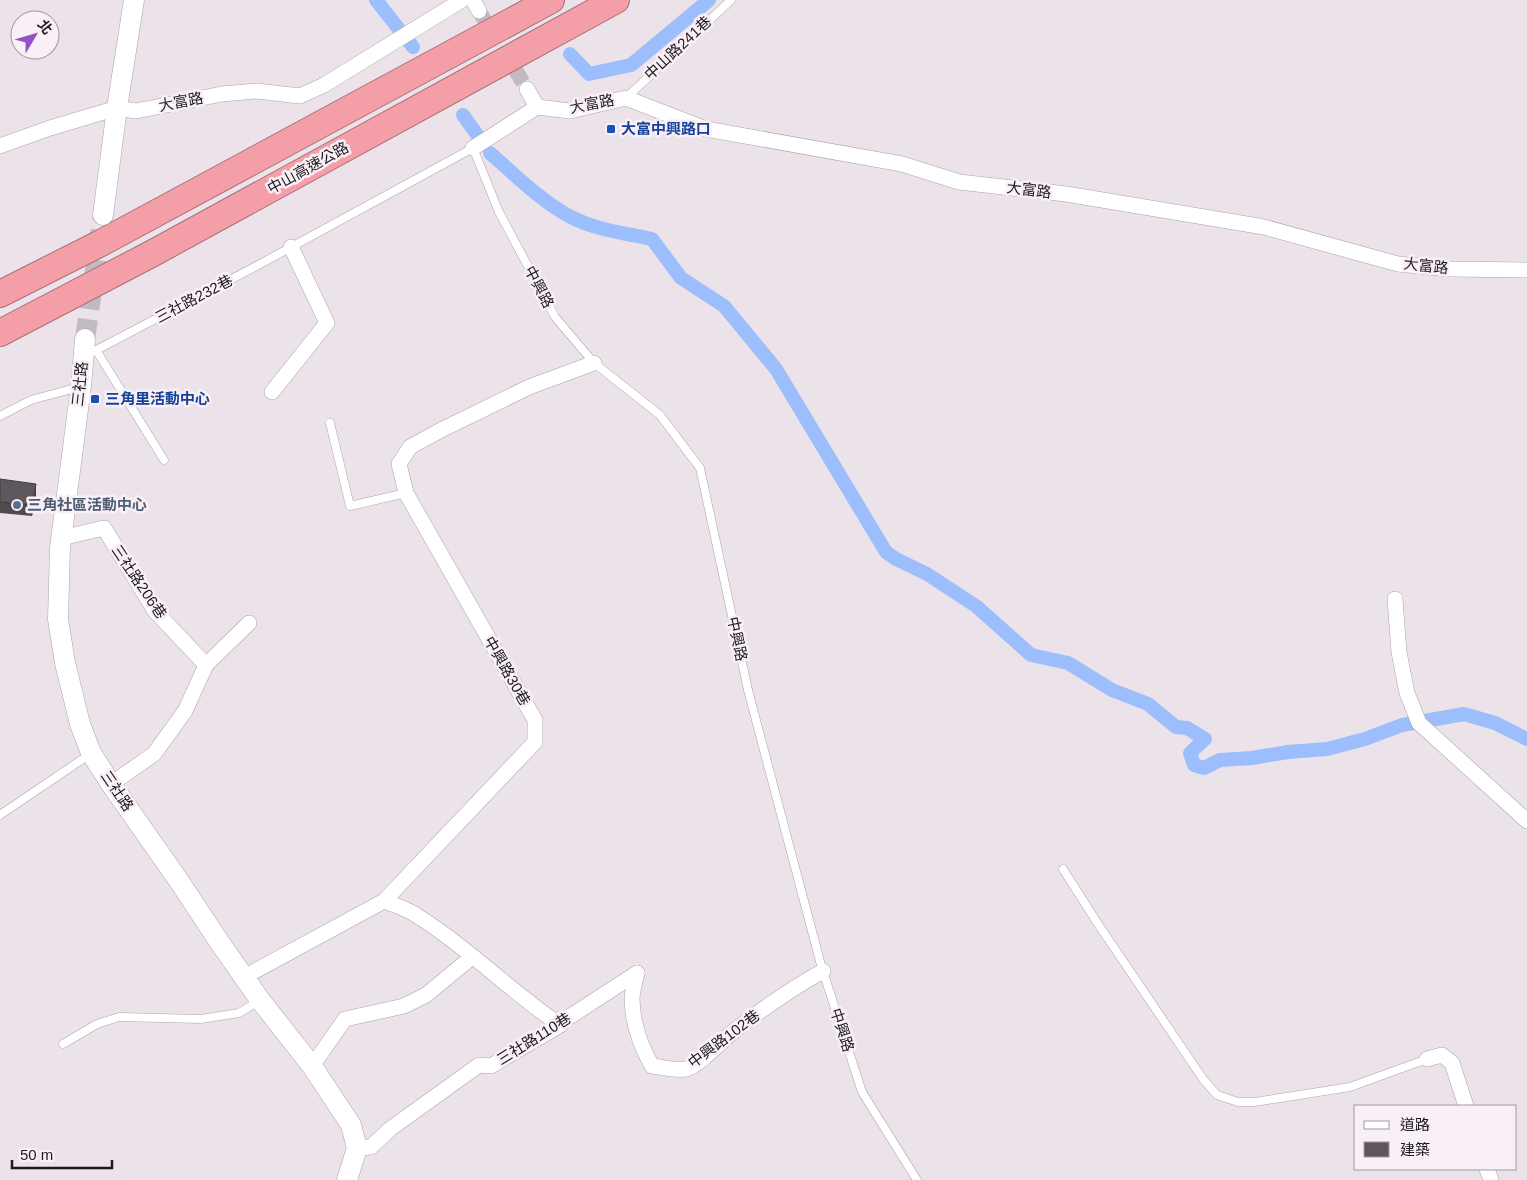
<svg xmlns="http://www.w3.org/2000/svg" width="1527" height="1180" font-family="Arial,'Noto Sans TC',sans-serif">
  <style>
    .lines { fill: none; stroke-linecap: round; stroke-linejoin: round }
    .canal { stroke: #9cbefc; stroke-width: 14 }
    .street-tunnel { stroke: #c2bac1; stroke-width: 15; stroke-dasharray: 15 8; stroke-linecap: butt }
    .secondary-tunnel { stroke: #c2bac1; stroke-width: 20; stroke-dasharray: 20 10; stroke-linecap: butt }
    .lane-casing { stroke: #aca3ab; stroke-width: 9 }
    .street-casing { stroke: #aca3ab; stroke-width: 16 }
    .secondary-casing { stroke: #aca3ab; stroke-width: 21 }
    .highway-casing { stroke: #a97077; stroke-width: 28 }
    .lane { stroke: #fff; stroke-width: 8 }
    .street { stroke: #fff; stroke-width: 15 }
    .secondary { stroke: #fff; stroke-width: 20 }
    .highway { stroke: #f49ea8; stroke-width: 26 }
    .wall { fill: #514a50 }
    .shaded-wall { fill: #423c41 }
    .building { fill: #5e565d; stroke: #423c41 }
    .transit-dot { fill: #1a4fb4; stroke: #f9eff7; stroke-width: 2 }
    .service-dot { fill: #5c6f8a; stroke: #f9eff7; stroke-width: 2 }
    .labels { text-anchor: middle; stroke-width: 5; stroke-linejoin: round; paint-order: stroke }
    .street-label { font-size: 15px; fill: #1d1a1d; stroke: #f9eff7 }
    .transit-label { font-size: 15px; font-weight: bold; fill: #164399; stroke: #f9eff7; text-anchor: start }
    .service-label { font-size: 15px; font-weight: bold; fill: #4e5e75; stroke: #f9eff7; text-anchor: start }
  </style>
  <rect width="100%" height="100%" fill="#ebe2ea"/>
  <g class="lines">
    <g class="canal">
      <polyline points="376,0 413,47"/>
      <polyline points="570,54 589,74 631,65 709,0"/>
      <polyline points="463,115 478,136"/>
      <path d="M490,153C515,175 540,200 569,216C595,230 624,233 652,239L681,278L724,306L776,369L886,552L896,559L927,574L976,606L1031,655L1068,663L1112,690L1148,704L1176,727L1187,728L1205,739L1190,753L1194,765L1204,768L1220,760L1252,758L1288,752L1327,749L1365,739L1402,725L1464,714L1495,723L1527,739"/>
    </g>
    <polyline class="street-tunnel" points="479,11 527,89"/>
    <polyline class="secondary-tunnel" points="85,339 103,215"/>
    <g class="lane-casing">
      <g id="lane">
        <polyline points="626,98 731,0"/>
        <polyline points="96,350 164,460"/>
        <polyline points="85,356 262,263 473,148 499,212 555,317 594,363 660,415 700,468 748,690 821,965 862,1092 917,1180"/>
        <polyline points="0,416 31,400 79,387"/>
        <polyline points="330,423 350,506 406,493"/>
        <polyline points="0,815 90,754"/>
        <polyline points="1063,869 1098,924 1203,1079 1217,1095 1238,1102 1255,1102 1350,1087 1427,1059"/>
        <polyline points="63,1044 97,1024 119,1017 201,1019 239,1013 260,1000"/>
      </g>
    </g>
    <g class="street-casing">
      <g id="street">
        <polyline points="473,0 479,11"/>
        <polyline points="527,89 537,107"/>
        <polyline points="0,146 50,128 117,108 136,111 222,94 257,91 300,96 324,85 462,0"/>
        <polyline points="473,148 537,107 570,111 626,98 706,129 902,164 959,182 1066,194 1264,227 1398,264 1450,269 1527,270"/>
        <polyline points="272,392 327,323 291,247"/>
        <polyline points="61,538 104,528 155,611 206,665 249,623"/>
        <polyline points="1395,599 1399,652 1407,693 1419,723 1527,821"/>
        <polyline points="111,784 154,754 185,711 206,665"/>
        <path d="M384,901C395,905 407,909 416,915C467,947 510,991 560,1025"/>
        <path d="M637,973C635,981 633,989 632,997C632,1022 640,1045 652,1066C661,1067 678,1071 686,1069C697,1067 724,1039 734,1031C762,1009 791,989 823,971"/>
        <polyline points="244,977 384,901 535,742 535,720 406,493 399,464 410,447 441,430 529,387 594,363"/>
        <polyline points="1427,1059 1442,1055 1452,1063 1466,1106"/>
        <polyline points="312,1066 345,1019 404,1006 426,995 472,957"/>
        <polyline points="357,1148 371,1147 390,1129 479,1065 491,1066 560,1025 563,1021 637,973"/>
        <polyline points="1487,1169 1491,1180"/>
      </g>
    </g>
    <g class="secondary-casing">
      <g id="secondary">
        <polyline points="103,215 117,108 134,0"/>
        <polyline points="85,339 81,386 60,548 58,619 65,663 80,724 91,753 111,784 179,881 220,943 260,1000 312,1066 351,1125 357,1148 347,1180"/>
      </g>
    </g>
    <g class="highway-casing">
      <g id="highway">
        <polyline points="0,294 101,243 551,0"/>
        <polyline points="0,333 155,252 616,0"/>
      </g>
    </g>
    <use href="#lane" class="lane"/>
    <use href="#street" class="street"/>
    <use href="#secondary" class="secondary"/>
    <use href="#highway" class="highway"/>
  </g>
  <polygon class="wall" points="0,479 36,496 32,516 0,513"/>
  <polygon class="shaded-wall" points="36,484 36,496 32,516 32,505"/>
  <polygon class="building" points="0,479 36,484 32,505 0,502"/>
  <g class="transit-dot">
    <rect x="606" y="124" width="10" height="10" rx="2.5"/>
    <rect x="90" y="394" width="10" height="10" rx="2.5"/>
  </g>
  <circle class="service-dot" cx="17" cy="505" r="5"/>
  <g class="labels">
    <g class="street-label">
      <text transform="translate(678 48) rotate(-43)" y="5">中山路241巷</text>
      <text transform="translate(181 102) rotate(-11)" y="5">大富路</text>
      <text transform="translate(592 104) rotate(-11)" y="5">大富路</text>
      <text transform="translate(308 168) rotate(-29)" y="5">中山高速公路</text>
      <text transform="translate(1029 190) rotate(7)" y="5">大富路</text>
      <text transform="translate(1426 266) rotate(6)" y="5">大富路</text>
      <text transform="translate(539 287) rotate(62)" y="5">中興路</text>
      <text transform="translate(194 299) rotate(-28)" y="5">三社路232巷</text>
      <text transform="translate(80 384) rotate(-84)" y="5">三社路</text>
      <text transform="translate(139 582) rotate(56)" y="5">三社路206巷</text>
      <text transform="translate(737 639) rotate(78)" y="5">中興路</text>
      <text transform="translate(507 671) rotate(60)" y="5">中興路30巷</text>
      <text transform="translate(117 791) rotate(56)" y="5">三社路</text>
      <text transform="translate(842 1030) rotate(72)" y="5">中興路</text>
      <text transform="translate(534 1039) rotate(-32)" y="5">三社路110巷</text>
      <text transform="translate(724 1039) rotate(-37)" y="5">中興路102巷</text>
    </g>
    <g class="transit-label">
      <text x="621" y="134">大富中興路口</text>
      <text x="105" y="404">三角里活動中心</text>
    </g>
    <g class="service-label">
      <text x="27" y="510">三角社區活動中心</text>
    </g>
  </g>
  <rect x="1354" y="1105" width="162" height="65" fill="#f9eff7" stroke="#a19aa0"/>
  <rect x="1364" y="1121" width="25" height="8" fill="#ffffff" stroke="#a19aa0"/>
  <text x="1400" y="1130" font-size="15" fill="#1d1a1d">道路</text>
  <rect x="1364" y="1142" width="25" height="15" fill="#5e565d" stroke="#a19aa0"/>
  <text x="1400" y="1155" font-size="15" fill="#1d1a1d">建築</text>
  <g transform="translate(35 35) rotate(52)"><circle r="24" fill="#f9eff7" stroke="#a19aa0"/>
  <path d="M0-4L9 19L0 12L-9 19Z" fill="#9252c7"/>
  <text y="-8" font-size="14" font-weight="bold" text-anchor="middle" fill="#1d1a1d">北</text>
  </g>
  <path d="M12 1160v8h100v-8" fill="none" stroke="#1d1a1d" stroke-width="2.5"/>
  <text x="20" y="1160" font-size="15" fill="#1d1a1d" stroke="#f9eff7" stroke-width="4" paint-order="stroke">50 m</text>
</svg>
